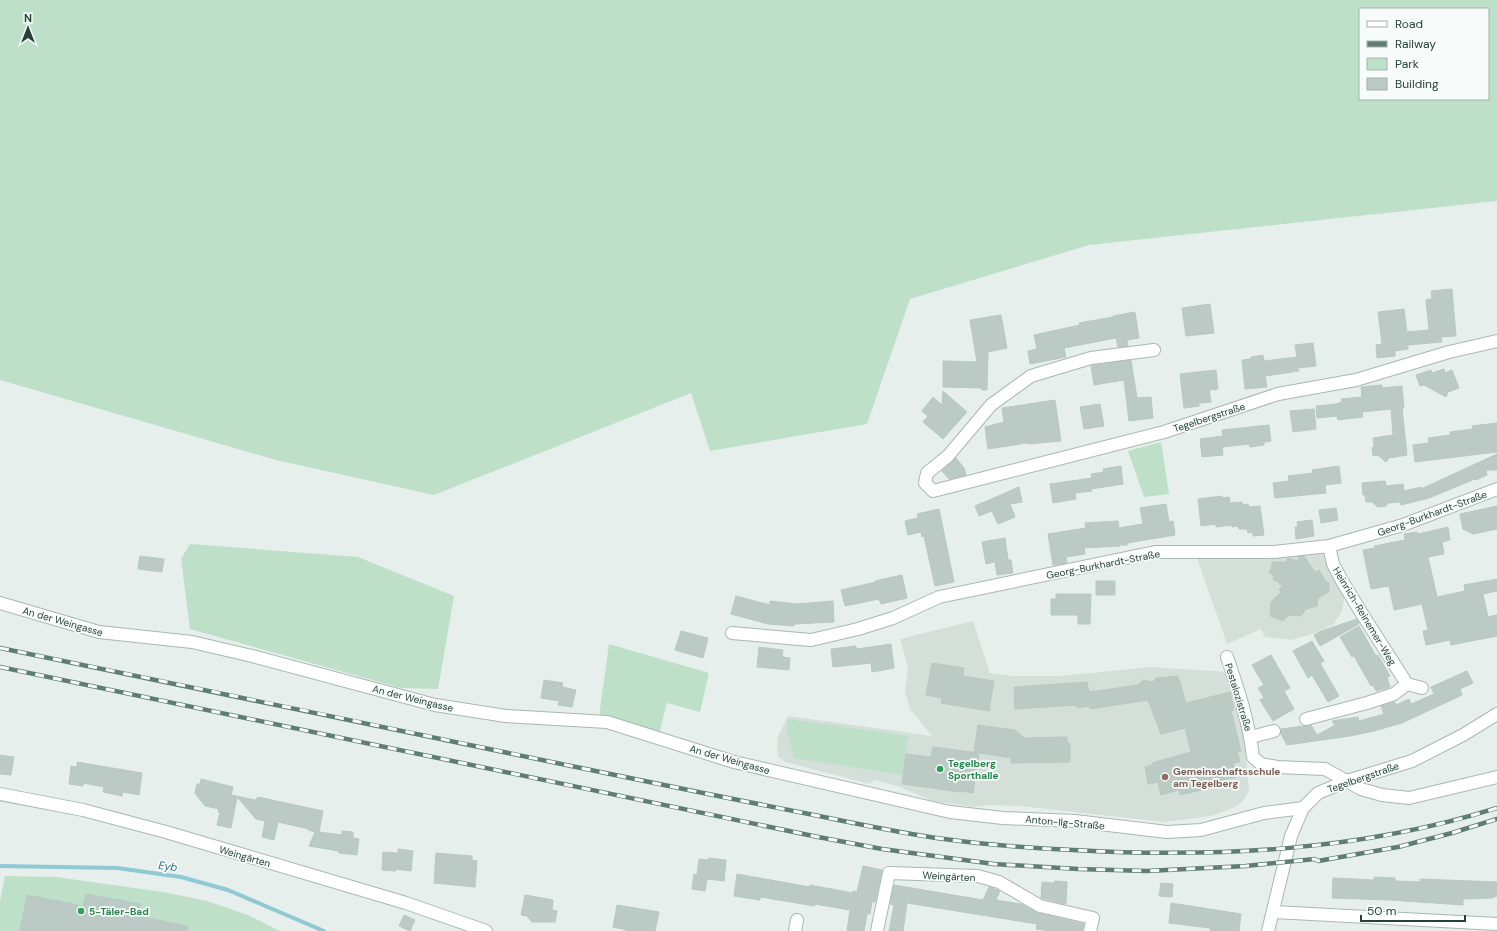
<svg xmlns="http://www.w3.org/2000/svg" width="1497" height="931" font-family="'DM Sans',sans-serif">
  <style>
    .built { fill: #d4dfda }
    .green { fill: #bfe0c8; fill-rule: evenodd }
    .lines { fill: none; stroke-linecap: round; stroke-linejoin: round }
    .stream { stroke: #8ec9d4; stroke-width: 4 }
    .building { fill: #bbcac4; stroke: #b8c9c2 }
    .minor-casing { stroke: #a8b8b2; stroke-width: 14 }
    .minor { stroke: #fff; stroke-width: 12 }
    .rail-casing { stroke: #5f7d75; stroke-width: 4.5 }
    .rail { stroke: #f7fbf9; stroke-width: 3; stroke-dasharray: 9; stroke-linecap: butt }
    .leisure-dot { fill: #2e9e5b; stroke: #f7fbf9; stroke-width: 1.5 }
    .education-dot { fill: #8d6e63; stroke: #f7fbf9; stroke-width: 1.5 }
    .labels { text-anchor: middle; stroke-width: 3.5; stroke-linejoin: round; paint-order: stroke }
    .street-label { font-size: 10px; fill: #24423a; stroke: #f7fbf9 }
    .leisure-label { font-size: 10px; font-weight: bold; fill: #27864d; stroke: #f7fbf9; text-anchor: start }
    .education-label { font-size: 10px; font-weight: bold; fill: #785e54; stroke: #f7fbf9; text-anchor: start }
    .water-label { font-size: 11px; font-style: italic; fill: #1c6f80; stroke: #f7fbf9 }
  </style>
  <rect width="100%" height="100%" fill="#e6efeb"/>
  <g class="built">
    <polygon points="1311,552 1323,554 1329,570 1338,581 1345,594 1342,611 1334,624 1312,634 1291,640 1265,637 1261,629 1227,644 1197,558"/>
    <polygon points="973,621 990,673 1011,676 1059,676 1152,667 1227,672 1239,705 1245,738 1249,790 1244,800 1235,807 1211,816 1164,822 1020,806 990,805 973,807 933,801 897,786 875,780 870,784 785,762 778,757 777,744 778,737 788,716 932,736 910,709 905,692 908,667 900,639"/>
  </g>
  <g class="green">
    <path d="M0,0H1497V201L1089,245L910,299L867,424L710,451L691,393L434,495L276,460L0,380ZM1360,9H1488V99H1360Z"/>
    <polygon points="1161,442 1169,494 1144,497 1128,451"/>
    <polygon points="190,544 358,557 454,596 438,689 401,688 190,629 181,559"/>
    <polygon points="609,644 709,673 700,712 667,703 659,734 605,718 600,714 600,709"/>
    <polygon points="788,719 908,736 903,775 794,758 787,731"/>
    <polygon points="5,876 56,877 163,892 207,901 248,915 280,931 0,931 0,901"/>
  </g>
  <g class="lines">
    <polyline class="stream" points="0,866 117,868 181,877 228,890 324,931"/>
  </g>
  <g class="building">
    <polygon points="1452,289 1456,336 1441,337 1442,342 1408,345 1408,349 1395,351 1395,356 1377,358 1376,345 1382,344 1378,312 1404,309 1407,332 1429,330 1426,300 1432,299 1431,291"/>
    <polygon points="1210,304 1214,333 1186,336 1182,308"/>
    <polygon points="1135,312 1139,338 1127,340 1128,346 1118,347 1116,338 1064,348 1066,357 1030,364 1028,351 1037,349 1034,335 1080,325 1079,323 1113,317 1113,316"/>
    <polygon points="1001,315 1007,348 988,352 987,390 982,390 981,388 943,387 943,361 977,362 970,320"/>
    <polygon points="1313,343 1316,366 1298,368 1299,371 1265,376 1267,387 1245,389 1242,360 1251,359 1251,357 1263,355 1264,361 1297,357 1295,345"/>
    <polygon points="1131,360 1137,398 1151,397 1153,418 1129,421 1124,380 1094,385 1091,366"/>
    <polygon points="1444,369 1445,373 1452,370 1459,388 1448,392 1446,397 1424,385 1420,386 1416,375 1431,370 1432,373"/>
    <polygon points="1216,370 1218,389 1209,390 1211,402 1199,403 1199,406 1184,408 1180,374"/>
    <polygon points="1382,385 1382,388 1402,386 1404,408 1402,408 1407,455 1389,458 1386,462 1378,455 1373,456 1372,448 1374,446 1373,438 1393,435 1391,409 1362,412 1363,417 1338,420 1337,416 1317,418 1316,406 1336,404 1342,402 1341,399 1362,397 1361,387"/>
    <polygon points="943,391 967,412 943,439 923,422 928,416 922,411 933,397 942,405"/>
    <polygon points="1055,400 1061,441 1028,444 1027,443 988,449 985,427 1004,422 1002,408"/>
    <polygon points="1100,404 1104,426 1084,429 1080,407"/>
    <polygon points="1314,409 1316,429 1293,432 1290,411"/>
    <polygon points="1497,423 1497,452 1415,462 1413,445 1429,443 1428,438 1451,435 1450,432 1473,429 1472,426"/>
    <polygon points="1269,425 1271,441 1264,442 1264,445 1250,447 1249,444 1222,447 1223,455 1202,457 1200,439 1223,436 1222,430"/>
    <polygon points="1497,454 1497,470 1486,470 1487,475 1476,480 1475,479 1429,498 1401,505 1400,502 1388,503 1386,506 1378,507 1372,502 1366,502 1365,495 1363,495 1362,483 1385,481 1386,486 1403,484 1404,491 1421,487 1421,489"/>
    <polygon points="956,458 964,468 966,475 949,479 942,471"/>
    <polygon points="1121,466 1123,484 1091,489 1092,491 1075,493 1076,499 1053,503 1050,484 1092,478 1091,474 1104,472 1103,469"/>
    <polygon points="1339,466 1341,483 1325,485 1326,493 1275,498 1273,483 1289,481 1288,476 1313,473 1312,470"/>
    <polygon points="1019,487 1022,502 1010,504 1015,517 998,524 992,511 979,516 975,506"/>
    <polygon points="1222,496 1222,498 1229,497 1230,503 1242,502 1243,505 1248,504 1249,507 1260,506 1264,535 1253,536 1253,532 1248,533 1247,529 1239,529 1238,526 1232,527 1232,525 1216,527 1216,524 1201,526 1198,499"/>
    <polygon points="1166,504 1169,522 1173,521 1175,535 1127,543 1127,545 1119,545 1120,546 1084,548 1085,554 1066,557 1067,563 1053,565 1048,534 1086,528 1085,523 1118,521 1119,528 1143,524 1140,508"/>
    <polygon points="1497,506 1497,529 1473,534 1463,529 1460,514"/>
    <polygon points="1336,508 1338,520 1321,523 1319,510"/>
    <polygon points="939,509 954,582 935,586 924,536 922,537 921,532 908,535 905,521 918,518 917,514"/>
    <polygon points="1312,520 1314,536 1296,539 1295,527 1298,527 1297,522"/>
    <polygon points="1448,527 1450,540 1442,542 1444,554 1428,557 1437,597 1465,591 1464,585 1497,579 1497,591 1483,594 1488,617 1497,615 1497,636 1451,645 1450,640 1426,645 1423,631 1428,630 1422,604 1394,610 1389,586 1371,589 1363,550 1375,548 1374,546 1405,540 1404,534 1417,532 1418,534"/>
    <polygon points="1005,538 1008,560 1011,560 1013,573 997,575 995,562 986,564 982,542"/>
    <polygon points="140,556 164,559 162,572 138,569"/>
    <polygon points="1304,556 1315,572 1319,570 1326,582 1329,583 1329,592 1318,598 1317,606 1306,609 1301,616 1289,615 1283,621 1270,616 1271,602 1281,592 1279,589 1283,586 1273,579 1274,575 1269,573 1273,562 1286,562 1288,558 1299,561 1298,557"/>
    <polygon points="902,575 907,598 881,604 879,599 845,606 841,590 876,582 875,581"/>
    <rect x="1096" y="581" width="19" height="14"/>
    <polygon points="1056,594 1091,594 1090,624 1078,624 1078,615 1051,615 1051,599 1056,599"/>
    <polygon points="736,596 770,605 770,601 797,604 833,601 834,622 794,624 794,626 768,624 731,614"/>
    <polygon points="1357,619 1359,624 1320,646 1314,635 1321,631"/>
    <polygon points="1359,626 1376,656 1378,655 1390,676 1387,677 1390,687 1376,691 1373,685 1371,686 1354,656 1352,657 1340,637"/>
    <polygon points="681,631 708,638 703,658 675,650"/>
    <polygon points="1312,641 1324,661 1320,663 1339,696 1328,702 1312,675 1308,678 1293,651"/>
    <polygon points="891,644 894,668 872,672 871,663 833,667 831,649 856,646 856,649"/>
    <polygon points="759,647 783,650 782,657 790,658 789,670 757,667"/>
    <polygon points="1271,655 1290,688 1284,691 1294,709 1273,721 1260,700 1264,698 1258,688 1264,685 1252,665"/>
    <polygon points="932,663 964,668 963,676 994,681 989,711 941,703 942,698 926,695"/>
    <polygon points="1467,671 1473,683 1460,689 1462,695 1402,723 1374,731 1350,736 1287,745 1281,734 1281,729 1311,725 1317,735 1335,725 1332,721 1358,717 1359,721 1384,714 1381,706 1395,702 1396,705 1409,699 1411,704 1434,694 1431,687"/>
    <polygon points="1178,676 1186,703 1230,692 1234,710 1231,711 1241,751 1237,752 1240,762 1233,763 1236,777 1218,781 1219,786 1180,795 1179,790 1161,795 1158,782 1148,784 1145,767 1153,765 1152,763 1191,752 1185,728 1161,734 1148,700 1090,709 1089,706 1077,708 1077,705 1015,709 1014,687 1087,682 1089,692 1138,685 1143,680 1153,682 1156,678"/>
    <polygon points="544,680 563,683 562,687 576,690 572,707 558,705 559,701 541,698"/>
    <polygon points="978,725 1015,730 1024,738 1067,737 1067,743 1070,743 1070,762 1011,763 1011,758 974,752"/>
    <polygon points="933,747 979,753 973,793 961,791 961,792 902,784 906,754 931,757"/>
    <polygon points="0,755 14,757 11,775 0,774"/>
    <polygon points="77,762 142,773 139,795 123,792 122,796 103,792 104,787 83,783 83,786 69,784 71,766 77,767"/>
    <polygon points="201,779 233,787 231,795 255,800 258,797 323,811 319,832 342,835 342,831 353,832 353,838 359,839 357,855 339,853 339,851 309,846 315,832 308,830 309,829 278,822 274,840 262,837 265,821 256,819 237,797 231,828 217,825 220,812 218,812 219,809 205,806 195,793 197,784 200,784"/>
    <polygon points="398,849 413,851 411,871 396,869 396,871 382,870 383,852 398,853"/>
    <polygon points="436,853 472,856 472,860 477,861 475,887 434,883"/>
    <polygon points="709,858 726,860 724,881 707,879 705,891 692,889 694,874 697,875 699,859 708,860"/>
    <polygon points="863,866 882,870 875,902 872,902 870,914 867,914 864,931 847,931 850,910 815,904 815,906 760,897 760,900 734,896 737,874 810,887 810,885 853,893 853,891 857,892"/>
    <polygon points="1374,877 1395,878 1395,881 1420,882 1420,879 1497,882 1497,896 1493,897 1493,898 1463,899 1463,905 1390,900 1332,898 1333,878 1374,880"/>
    <polygon points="1055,881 1067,882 1066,904 1041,898 1042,882 1054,883"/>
    <polygon points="1161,883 1173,884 1172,897 1159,896"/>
    <polygon points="894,885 983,900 989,887 1000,891 996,900 1021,904 1038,913 1084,924 1082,931 1050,931 1036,929 1037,924 907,903 903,931 889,931 894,905 890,904"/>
    <polygon points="86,894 140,904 138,916 187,926 187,931 20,931 27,895 83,906"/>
    <polygon points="525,895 553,900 552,910 557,911 555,922 532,922 527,916 521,915"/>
    <polygon points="1171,903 1241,914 1239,931 1210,931 1210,928 1169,923"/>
    <polygon points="617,905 659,912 655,931 626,931 626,930 613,927"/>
    <polygon points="404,915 415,920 410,931 399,926"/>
  </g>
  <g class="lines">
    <g class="minor-casing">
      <g id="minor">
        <polyline points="1154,350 1091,358 1031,376 991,405 948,456 927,473 925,483 933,491 1164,432 1278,394 1356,380 1449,352 1497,341"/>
        <polyline points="1329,546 1333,564 1342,581 1364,617 1407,684 1422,688"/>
        <polyline points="0,603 99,632 192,642 252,656 435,705 506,716 607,722 734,762 950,812 1003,818 1075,821 1167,832 1201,830 1264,813 1303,808"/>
        <polyline points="732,633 811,640 858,629 893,618 939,597 1155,552 1274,552 1329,546 1403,525 1497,489"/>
        <path d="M1227,657C1238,689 1249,722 1253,757L1261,764L1277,767L1325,769L1361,789L1382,795L1409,798L1497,777"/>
        <polyline points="1306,719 1367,703 1394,694 1407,684"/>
        <polyline points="1251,737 1274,731"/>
        <polyline points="0,794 83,810 166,832 406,903 486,931"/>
        <polyline points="1274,912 1497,924"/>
        <polyline points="795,931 797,920"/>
        <polyline points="877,931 889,873 978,876 999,882 1040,906 1093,918 1090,931"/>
        <polyline points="1268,931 1291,836 1303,808 1318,793 1347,781 1412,761 1463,735 1497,714"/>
      </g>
    </g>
    <use href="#minor" class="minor"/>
    <g class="rail-casing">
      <g id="rail">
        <path d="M0,648C192,687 384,727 576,767C654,783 731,799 809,814C854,823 899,833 944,839C987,845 1030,848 1073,850C1215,858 1361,851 1497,808"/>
        <polyline points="0,667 818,837 882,849 994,864 1078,869 1147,871 1246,866 1315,859 1318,861 1398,847 1452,833 1497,819"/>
      </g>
    </g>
    <use href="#rail" class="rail"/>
  </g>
  <g class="leisure-dot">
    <circle cx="940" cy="769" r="4"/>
    <circle cx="81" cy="911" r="4"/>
  </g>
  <circle class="education-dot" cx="1165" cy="777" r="4"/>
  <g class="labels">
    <g class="street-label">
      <text transform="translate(1209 417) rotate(-18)" y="4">Tegelbergstraße</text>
      <text transform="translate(1432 513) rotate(-20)" y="4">Georg-Burkhardt-Straße</text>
      <text transform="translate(1103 564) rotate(-11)" y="4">Georg-Burkhardt-Straße</text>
      <text transform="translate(1365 616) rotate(59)" y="4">Heinrich-Reinemer-Weg</text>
      <text transform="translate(63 621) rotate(16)" y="4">An der Weingasse</text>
      <text transform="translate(1239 697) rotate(73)" y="4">Pestalozistraße</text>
      <text transform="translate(413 698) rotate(14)" y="4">An der Weingasse</text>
      <text transform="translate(730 759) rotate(16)" y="4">An der Weingasse</text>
      <text transform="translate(1363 777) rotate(-19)" y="4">Tegelbergstraße</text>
      <text transform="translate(1065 822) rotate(5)" y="4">Anton-Ilg-Straße</text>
      <text transform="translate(245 856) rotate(16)" y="4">Weingärten</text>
      <text transform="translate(949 876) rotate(3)" y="4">Weingärten</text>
    </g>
    <g class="leisure-label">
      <text x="948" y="767">Tegelberg<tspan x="948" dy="12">Sporthalle</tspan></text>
      <text x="89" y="915">5-Täler-Bad</text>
    </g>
    <g class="education-label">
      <text x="1173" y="775">Gemeinschaftsschule<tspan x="1173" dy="12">am Tegelberg</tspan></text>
    </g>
    <g class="water-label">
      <text transform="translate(168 866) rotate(8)" y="4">Eyb</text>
    </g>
  </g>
  <rect x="1359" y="8" width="130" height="92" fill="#f7fbf9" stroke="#a3b1ad"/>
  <rect x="1367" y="21" width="20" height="6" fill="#ffffff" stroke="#a3b1ad"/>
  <text x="1395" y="28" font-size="12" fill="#24423a">Road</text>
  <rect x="1367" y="41" width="20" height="6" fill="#5f7d75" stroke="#a3b1ad"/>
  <text x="1395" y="48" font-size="12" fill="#24423a">Railway</text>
  <rect x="1367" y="58" width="20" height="12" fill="#bfe0c8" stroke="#a3b1ad"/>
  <text x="1395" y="68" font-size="12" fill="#24423a">Park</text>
  <rect x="1367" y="78" width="20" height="12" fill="#bbcac4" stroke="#a3b1ad"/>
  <text x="1395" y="88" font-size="12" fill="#24423a">Building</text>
  <g transform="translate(28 28)" stroke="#f7fbf9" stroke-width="3" paint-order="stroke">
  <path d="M0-3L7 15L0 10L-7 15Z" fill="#24423a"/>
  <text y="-6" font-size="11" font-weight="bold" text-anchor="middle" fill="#24423a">N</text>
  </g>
  <path d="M1361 915v6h104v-6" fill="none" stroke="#24423a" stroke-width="2"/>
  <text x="1367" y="915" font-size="12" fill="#24423a" stroke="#f7fbf9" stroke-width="3" paint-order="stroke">50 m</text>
</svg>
